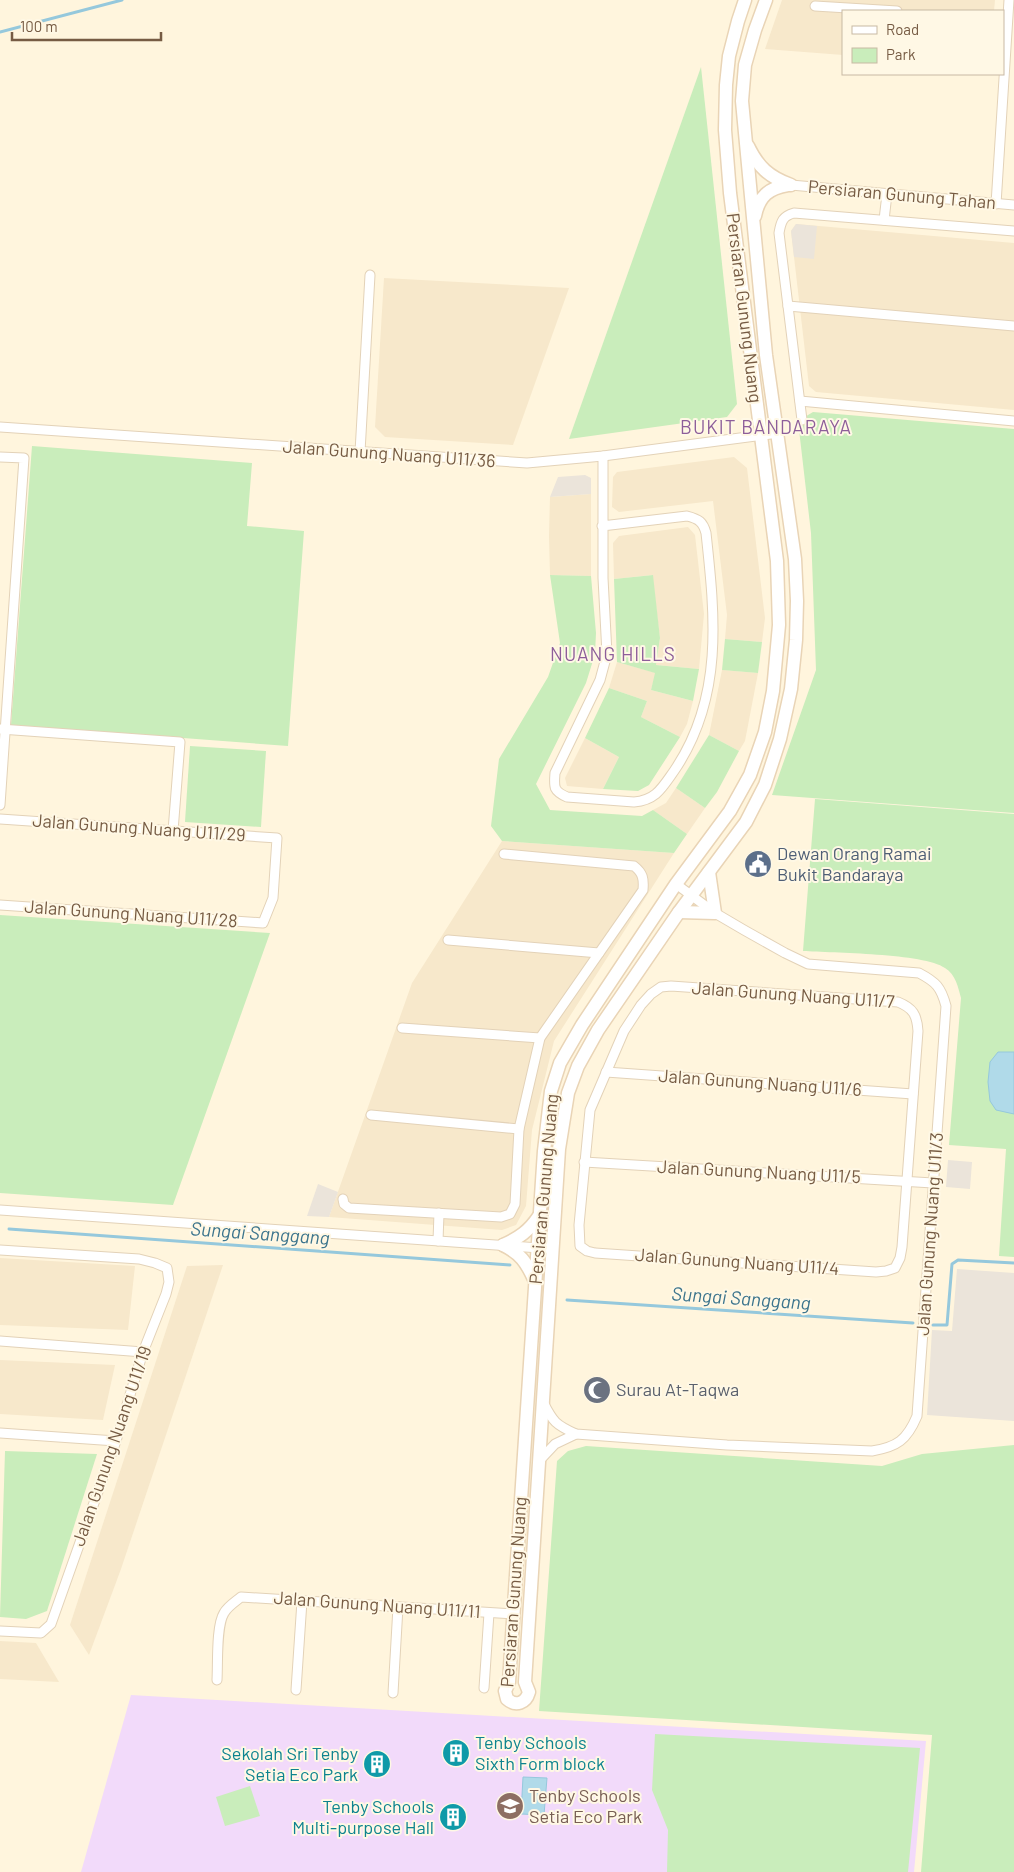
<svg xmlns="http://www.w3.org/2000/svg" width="1014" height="1872" font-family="Barlow,sans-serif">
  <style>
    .residential { fill: #f7e8cb }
    .industrial { fill: #ebe4da }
    .education { fill: #f2dafa }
    .green { fill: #c9edbb }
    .water { fill: #b0dae9; stroke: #95c8dc }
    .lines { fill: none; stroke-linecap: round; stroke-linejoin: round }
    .stream { stroke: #95c8dc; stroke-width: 3 }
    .street-casing { stroke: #e3d2b8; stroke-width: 11 }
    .secondary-casing { stroke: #e9d4b6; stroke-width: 15 }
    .street { stroke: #fff; stroke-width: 9 }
    .secondary { stroke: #fff; stroke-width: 12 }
    .labels { text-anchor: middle; stroke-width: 4; stroke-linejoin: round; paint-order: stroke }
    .street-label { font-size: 18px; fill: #765b43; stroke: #fff8e5 }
    .service-label { font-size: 18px; fill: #4e5e75; stroke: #fff8e5; text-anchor: start }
    .worship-label { font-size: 18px; fill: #5b616d; stroke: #fff8e5; text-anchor: start }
    .culture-label { font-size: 18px; fill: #0d838f; stroke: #fff8e5; text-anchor: end }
    .education-label { font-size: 18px; fill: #785e54; stroke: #fff8e5; text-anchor: start }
    .neighbourhood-label { font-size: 19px; letter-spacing: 1px; fill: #8d5e9a; stroke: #fff8e5 }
    .water-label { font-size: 19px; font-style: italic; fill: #3c748c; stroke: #fff8e5 }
  </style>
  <rect width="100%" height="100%" fill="#fff5dd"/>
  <g class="residential">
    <polygon points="782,0 995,0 994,11 843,11 843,55 765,49"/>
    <polygon points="796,224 1014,243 1014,410 816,392 809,386 791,231"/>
    <polygon points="384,278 569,288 513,445 385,437 375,427"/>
    <polygon points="734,457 747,468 765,618 762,642 725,639 727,615 713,501 619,512 612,507 613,477 617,472"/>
    <polygon points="591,494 591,576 550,575 549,536 550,497"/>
    <polygon points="688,527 695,535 704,614 699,669 656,665 660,638 652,575 614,579 613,543 619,536"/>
    <polygon points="617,662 656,673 651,690 693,701 687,724 680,737 641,717 647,701 609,688"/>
    <polygon points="722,670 758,673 745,741 739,751 709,735"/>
    <polygon points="585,738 619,757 603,789 567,786 565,778"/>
    <polygon points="676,788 705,808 687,834 653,810 666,803"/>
    <polygon points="502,841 674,853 554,1041 532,1130 526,1206 516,1225 502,1230 329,1217 412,983"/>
    <polygon points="0,1258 135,1266 128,1330 0,1325"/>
    <polygon points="223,1265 121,1569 89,1655 70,1625 187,1266"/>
    <polygon points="0,1360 115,1365 103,1420 0,1414"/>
    <polygon points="0,1641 36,1643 59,1682 0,1679"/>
  </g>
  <g class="industrial">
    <polygon points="796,224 817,226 814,259 794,257 791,231"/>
    <polygon points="585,475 591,478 591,494 550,497 558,477"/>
    <polygon points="948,1160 972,1162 970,1189 946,1187"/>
    <polygon points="318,1184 338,1192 329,1217 307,1216"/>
    <polygon points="957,1269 1014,1273 1014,1421 927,1415 932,1330 952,1331"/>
  </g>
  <polygon class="education" points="131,1695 926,1741 914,1872 81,1872"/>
  <g class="green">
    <polygon points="701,67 737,404 727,417 569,439"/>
    <polygon points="813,412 1014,429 1014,813 772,795 816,670 811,533 798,421"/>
    <polygon points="32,446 252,463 247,526 304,531 288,746 11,725"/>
    <polygon points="550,575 591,576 596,633 595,654 586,683 536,784 550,810 642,816 653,810 687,834 674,853 502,841 491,826 499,759 548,677 560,643"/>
    <polygon points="653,575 660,638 656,665 699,669 693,701 651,690 655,673 617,662 614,579"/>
    <polygon points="725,639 762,642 758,673 722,670"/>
    <polygon points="609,688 647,701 641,717 680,737 649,785 638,791 603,789 619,757 585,738"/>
    <polygon points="709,735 739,751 717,792 705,808 676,788"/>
    <polygon points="190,746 266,751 261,827 185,822"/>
    <path d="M815,799L1014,814V1257L999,1256L1006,1149L949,1145L961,998C958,987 956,975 945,968C924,953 832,953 803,951Z"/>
    <polygon points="0,915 270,933 173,1205 0,1193"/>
    <polygon points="1014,1445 1014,1872 921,1872 932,1735 539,1711 557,1461 568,1451 586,1446 882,1466 922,1454"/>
    <polygon points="5,1451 97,1454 47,1611 26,1619 0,1617"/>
    <polygon points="655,1734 920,1748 908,1872 667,1872 668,1830 652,1790"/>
    <polygon points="250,1786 260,1816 225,1826 216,1797"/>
  </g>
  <g class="water">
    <polygon points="998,1052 1014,1052 1014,1114 996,1110 990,1101 988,1082 990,1062"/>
    <polygon points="523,1777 547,1778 544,1815 521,1814"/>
  </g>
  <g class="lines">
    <g class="stream">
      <polyline points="0,32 122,0"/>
      <polyline points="9,1229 510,1265"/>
      <polyline points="567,1300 913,1323"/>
      <polyline points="933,1325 947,1325 952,1264 958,1260 1014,1263"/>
    </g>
    <g class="street-casing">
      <g id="street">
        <polyline points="815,6 897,11"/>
        <polyline points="791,185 1014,205"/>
        <polyline points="996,204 1009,0"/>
        <polyline points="884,220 887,194"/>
        <polyline points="788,306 1014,326"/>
        <polyline points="800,401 1014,421"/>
        <path d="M802,420L779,233C781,221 783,216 794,213L1014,231"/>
        <polyline points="0,427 527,463 603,456 778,433"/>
        <polyline points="360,452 370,275"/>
        <polyline points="0,457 24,458 0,805"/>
        <path d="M602,526L687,516C699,519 703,522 706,533C715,616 724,698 674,771C662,788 656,800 634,802L567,797C553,791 554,787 555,773L600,680L607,654L603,578V456"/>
        <polyline points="0,729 180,742 173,831"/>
        <polyline points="0,819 277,838 273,898 263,923 0,905"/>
        <polyline points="448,940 599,953"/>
        <path d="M671,986L898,1002C913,1008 917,1015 918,1031L902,1247L900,1258L895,1268L886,1271L876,1272L595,1253L587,1251L580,1246L579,1225L590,1110L624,1031L641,1005L651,994L661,987Z"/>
        <polyline points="402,1028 540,1038"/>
        <polyline points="606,1072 913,1094"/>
        <polyline points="371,1115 519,1129"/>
        <polyline points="584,1162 933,1183"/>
        <path d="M343,1199L344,1204L349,1208L501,1217L510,1214L515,1204L519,1129L540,1038L643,890C644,879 643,873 634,866L504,854"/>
        <polyline points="0,1210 553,1249"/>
        <polyline points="438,1241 439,1213"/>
        <polyline points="0,1250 139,1259 155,1263 167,1268 169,1282 166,1294 143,1352 116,1441 51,1624 41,1633 0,1631"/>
        <polyline points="0,1341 143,1352"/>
        <path d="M543,1402C553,1422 556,1425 576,1434L727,1445L872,1451C897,1447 907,1440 917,1416L946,1006C941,987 936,982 919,973L808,964L785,953L744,930L715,913L676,884"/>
        <polyline points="0,1433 116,1441"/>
        <polyline points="539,1461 555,1444 576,1434"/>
        <path d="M217,1680C218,1663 216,1626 224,1613C228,1606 235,1602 241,1597L514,1614"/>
        <polyline points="484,1688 489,1613"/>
        <polyline points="296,1690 302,1601"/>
        <polyline points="393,1693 398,1607"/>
      </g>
    </g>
    <g class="secondary-casing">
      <g id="secondary">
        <path d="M745,0L738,21L729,56L726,85L725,130L730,193L777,561L779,625L773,691L765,732L750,775L730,811L676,884L582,1025L560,1063L551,1091L544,1151L509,1682L505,1691L507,1699C516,1707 526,1703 529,1692L525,1682L559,1149L568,1093L578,1066L598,1030L679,912L746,822L765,785L780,739L791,689L796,640L797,601L795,559L766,355L742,101L745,65L755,30L766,0"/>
        <path d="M748,146C758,167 769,177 791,185"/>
        <path d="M755,216C759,196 769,188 788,185"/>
        <polyline points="679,912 715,913 709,872"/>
        <path d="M503,1245C521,1254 526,1262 534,1279"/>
        <path d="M503,1245C519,1238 529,1231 539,1216"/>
      </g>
    </g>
    <use href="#street" class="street"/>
    <use href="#secondary" class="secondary"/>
  </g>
  <defs>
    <g id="civic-disc" transform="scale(1.4375)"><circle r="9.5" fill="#5c6f8a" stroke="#fff8e5"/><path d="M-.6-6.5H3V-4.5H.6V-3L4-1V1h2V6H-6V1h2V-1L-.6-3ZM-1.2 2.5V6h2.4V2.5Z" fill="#fff"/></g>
    <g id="mosque-disc" transform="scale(1.4375)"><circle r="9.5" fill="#6b7280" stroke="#fff8e5"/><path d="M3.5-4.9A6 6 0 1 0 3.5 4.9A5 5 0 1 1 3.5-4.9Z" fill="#fff"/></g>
    <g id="building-disc" transform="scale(1.4375)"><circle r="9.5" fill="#0f9aa8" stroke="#fff8e5"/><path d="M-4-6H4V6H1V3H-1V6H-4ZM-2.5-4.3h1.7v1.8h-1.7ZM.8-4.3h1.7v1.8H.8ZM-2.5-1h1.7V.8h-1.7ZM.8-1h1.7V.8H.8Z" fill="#fff"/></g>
    <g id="school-disc" transform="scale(1.4375)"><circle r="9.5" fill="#8d6e63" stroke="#fff8e5"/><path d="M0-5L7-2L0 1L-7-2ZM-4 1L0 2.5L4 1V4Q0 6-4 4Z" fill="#fff"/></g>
  </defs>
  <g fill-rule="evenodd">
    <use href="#civic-disc" x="758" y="864"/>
    <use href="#mosque-disc" x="597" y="1390"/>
    <use href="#building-disc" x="456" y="1753"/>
    <use href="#building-disc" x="377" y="1764"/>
    <use href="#school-disc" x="510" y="1806"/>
    <use href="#building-disc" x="453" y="1817"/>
  </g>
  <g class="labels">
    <g class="street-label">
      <text transform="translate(902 195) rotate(5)" y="6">Persiaran Gunung Tahan</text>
      <text transform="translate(744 308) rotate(83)" y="6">Persiaran Gunung Nuang</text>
      <text transform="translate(389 454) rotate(4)" y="6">Jalan Gunung Nuang U11/36</text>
      <text transform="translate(139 828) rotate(4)" y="6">Jalan Gunung Nuang U11/29</text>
      <text transform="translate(131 914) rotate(4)" y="6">Jalan Gunung Nuang U11/28</text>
      <text transform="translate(793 995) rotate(4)" y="6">Jalan Gunung Nuang U11/7</text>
      <text transform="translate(760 1083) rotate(4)" y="6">Jalan Gunung Nuang U11/6</text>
      <text transform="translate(759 1172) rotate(3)" y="6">Jalan Gunung Nuang U11/5</text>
      <text transform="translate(544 1189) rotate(-85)" y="6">Persiaran Gunung Nuang</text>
      <text transform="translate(930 1234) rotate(-86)" y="6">Jalan Gunung Nuang U11/3</text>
      <text transform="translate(737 1262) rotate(4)" y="6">Jalan Gunung Nuang U11/4</text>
      <text transform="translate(112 1446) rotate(-71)" y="6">Jalan Gunung Nuang U11/19</text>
      <text transform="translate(514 1592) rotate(-86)" y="6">Persiaran Gunung Nuang</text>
      <text transform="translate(377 1605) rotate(4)" y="6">Jalan Gunung Nuang U11/11</text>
    </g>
    <g class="service-label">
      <text x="777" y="860">Dewan Orang Ramai<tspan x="777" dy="21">Bukit Bandaraya</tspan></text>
    </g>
    <g class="worship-label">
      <text x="616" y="1396">Surau At-Taqwa</text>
    </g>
    <g class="culture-label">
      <text x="475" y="1749" text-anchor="start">Tenby Schools<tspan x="475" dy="21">Sixth Form block</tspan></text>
      <text x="358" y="1760">Sekolah Sri Tenby<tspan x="358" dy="21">Setia Eco Park</tspan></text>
      <text x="434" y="1813">Tenby Schools<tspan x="434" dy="21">Multi-purpose Hall</tspan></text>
    </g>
    <g class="education-label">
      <text x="529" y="1802">Tenby Schools<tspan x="529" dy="21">Setia Eco Park</tspan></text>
    </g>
    <g class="neighbourhood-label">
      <text x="766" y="434">BUKIT BANDARAYA</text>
      <text x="613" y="661">NUANG HILLS</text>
    </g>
    <g class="water-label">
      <text transform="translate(260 1233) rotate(4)" y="7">Sungai Sanggang</text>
      <text transform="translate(741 1298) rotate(4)" y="7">Sungai Sanggang</text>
    </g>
  </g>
  <rect x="842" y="10" width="162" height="65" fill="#fff8e5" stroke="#c8b9a4"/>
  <rect x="852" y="26" width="25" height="8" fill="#ffffff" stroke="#c8b9a4"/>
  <text x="886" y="35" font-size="15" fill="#765b43">Road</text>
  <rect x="852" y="48" width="25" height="15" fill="#c9edbb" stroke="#c8b9a4"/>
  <text x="886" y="60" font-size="15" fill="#765b43">Park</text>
  <path d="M12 32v8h149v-8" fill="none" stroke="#765b43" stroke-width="2.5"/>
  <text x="20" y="32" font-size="15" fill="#765b43" stroke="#fff8e5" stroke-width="4" paint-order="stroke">100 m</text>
</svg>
